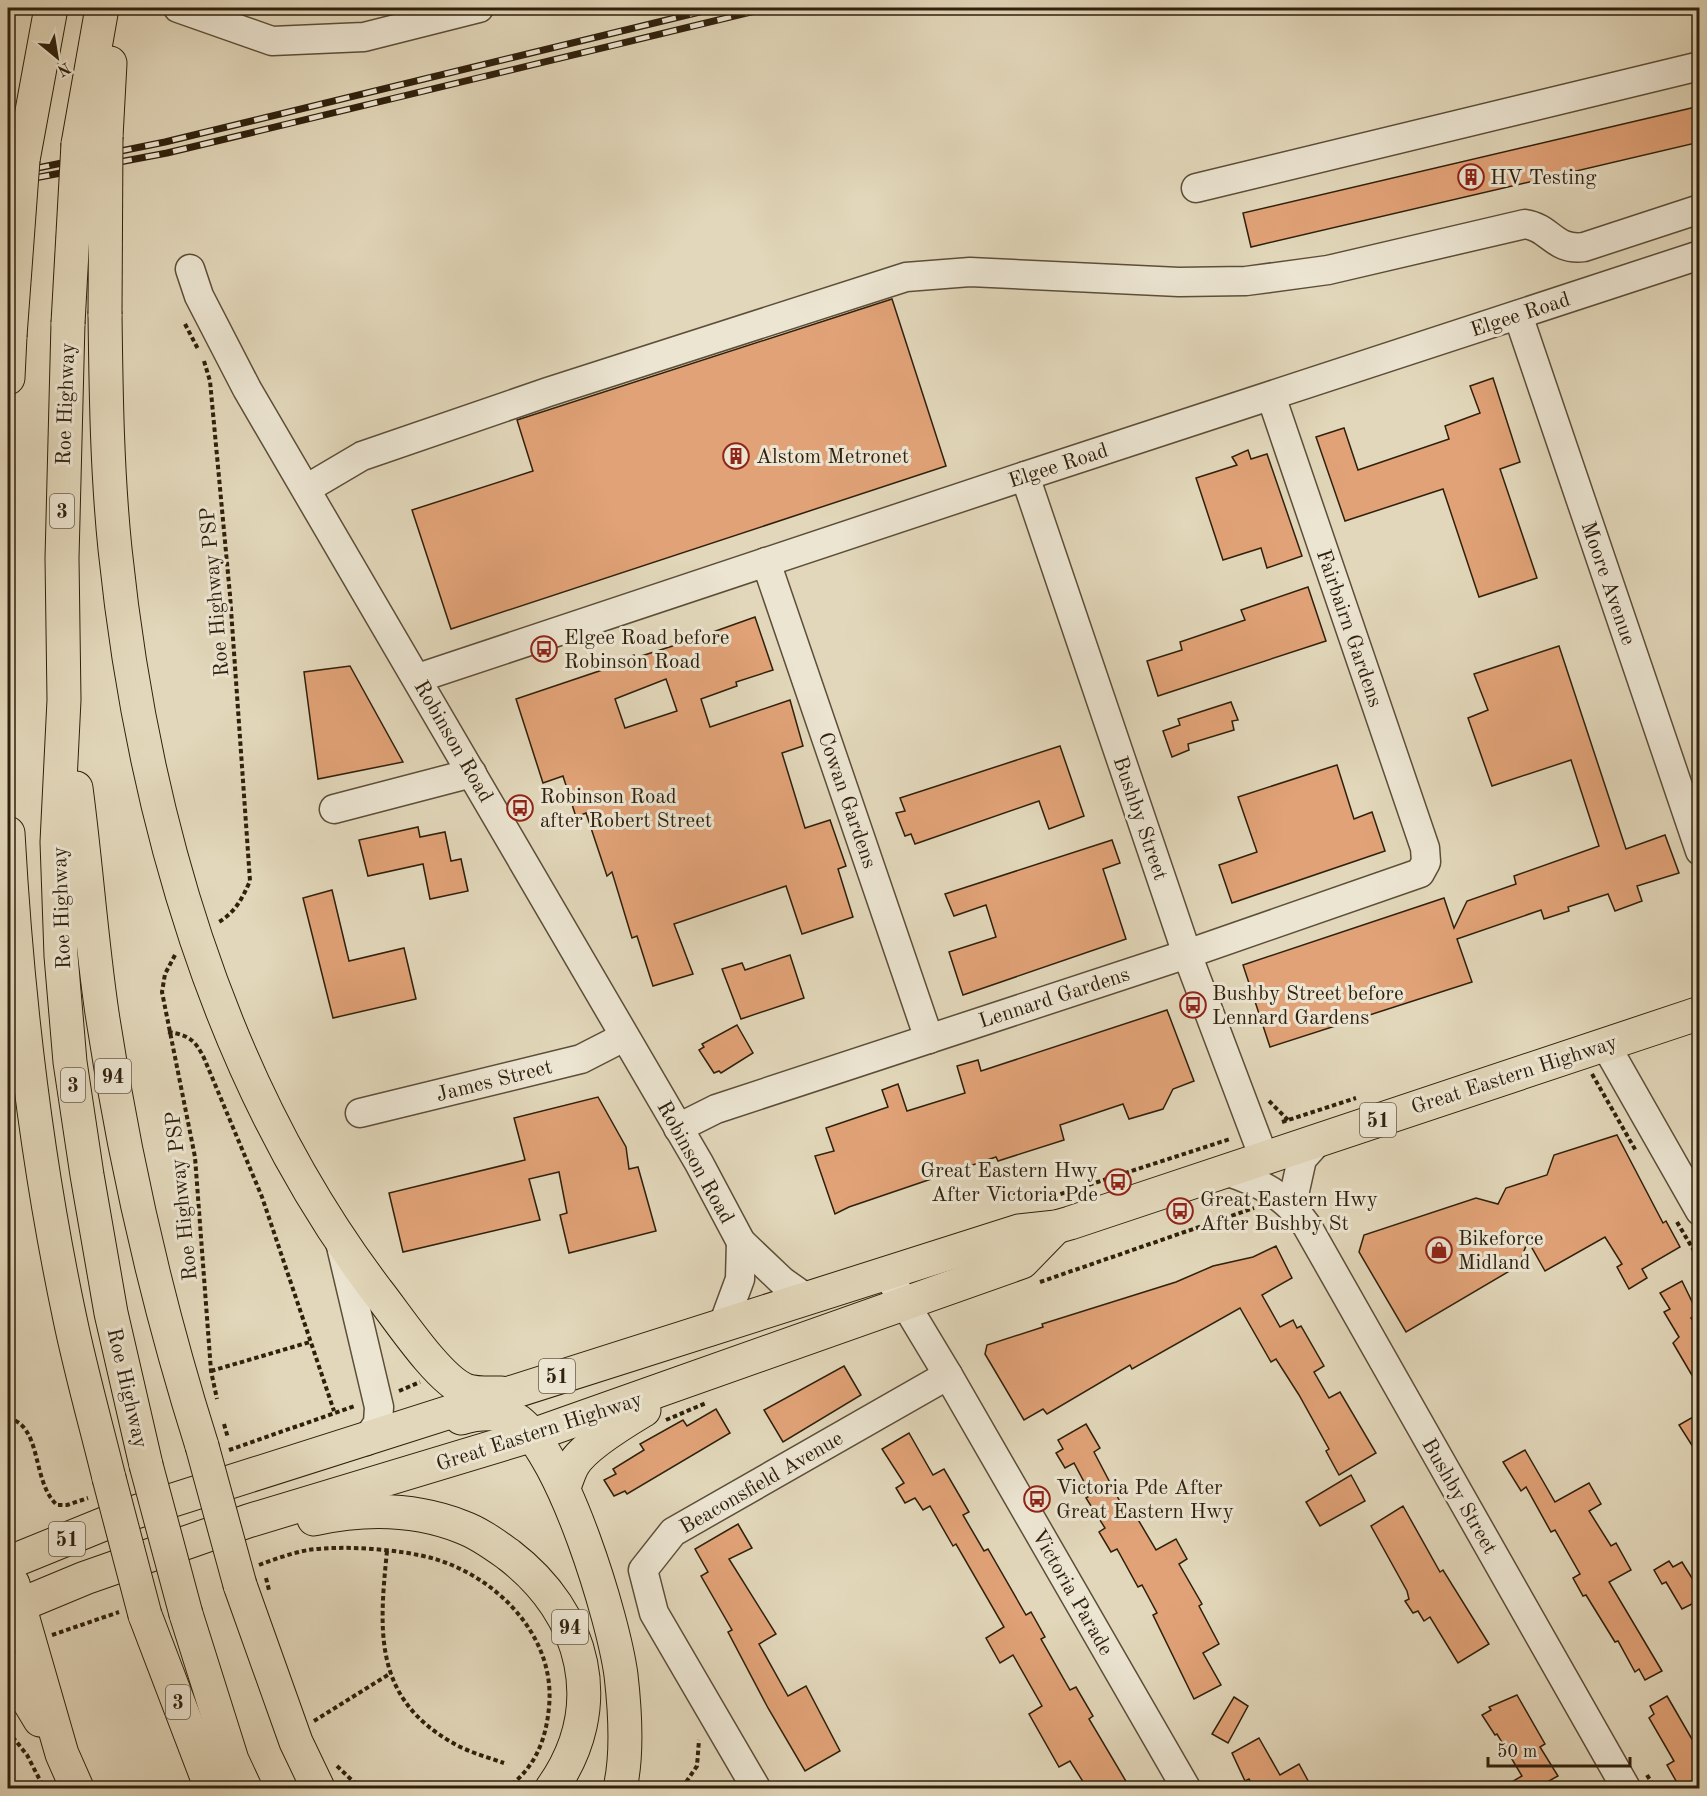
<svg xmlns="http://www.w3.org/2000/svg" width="1707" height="1796" font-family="'Old Standard TT',serif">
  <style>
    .building { fill: #e1a277; stroke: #2f200c; stroke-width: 1.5; fill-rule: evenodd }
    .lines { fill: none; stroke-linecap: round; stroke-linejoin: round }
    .minor-casing { stroke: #5c4e38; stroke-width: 31 }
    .highway-casing { stroke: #2f200c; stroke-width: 35 }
    .path { stroke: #2f200c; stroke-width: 4; stroke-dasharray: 4.5 3; stroke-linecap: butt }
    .minor { stroke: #ece5d2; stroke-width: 28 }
    .highway { stroke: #e2d7ba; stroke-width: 33 }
    .rail-casing { stroke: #2f200c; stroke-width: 7 }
    .rail { stroke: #ece5d2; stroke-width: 4.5; stroke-dasharray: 14; stroke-linecap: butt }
    .highway-bridge-casing { stroke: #2f200c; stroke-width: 35; stroke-linecap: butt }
    .path-bridge { stroke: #2f200c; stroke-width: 4; stroke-dasharray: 4.5 3; stroke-linecap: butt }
    .highway-bridge { stroke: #e2d7ba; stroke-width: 33 }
    .labels { text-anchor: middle; stroke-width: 6; stroke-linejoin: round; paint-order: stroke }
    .shield { fill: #ece5d2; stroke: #685b47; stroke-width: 1.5 }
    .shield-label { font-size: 20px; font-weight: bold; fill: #2f200c }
    .poi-label { font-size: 21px; fill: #2f200c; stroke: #ece5d2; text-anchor: start }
    .street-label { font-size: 21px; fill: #2f200c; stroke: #ece5d2 }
  </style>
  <rect width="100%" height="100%" fill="#e2d7ba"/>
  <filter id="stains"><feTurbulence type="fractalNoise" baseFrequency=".00333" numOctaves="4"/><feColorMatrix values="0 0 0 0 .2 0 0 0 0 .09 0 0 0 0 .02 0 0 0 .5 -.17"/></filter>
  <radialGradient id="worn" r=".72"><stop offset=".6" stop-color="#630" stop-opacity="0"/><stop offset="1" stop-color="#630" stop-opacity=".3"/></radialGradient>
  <g class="building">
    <polygon points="1700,106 1700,142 1251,247 1243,213"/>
    <polygon points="892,299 946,466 451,629 412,510 533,471 517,420"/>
    <polygon points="1493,378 1520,462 1500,469 1537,578 1479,597 1443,489 1345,521 1316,437 1344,428 1358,470 1449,439 1445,426 1480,413 1470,386"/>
    <polygon points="1248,450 1251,459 1267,454 1302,556 1267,568 1261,548 1223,560 1196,478 1237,465 1232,457"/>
    <polygon points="1308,587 1326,641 1158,696 1147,661 1182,650 1180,642 1245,620 1241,610"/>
    <path d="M755,617L773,670L736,682L737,686L701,699L710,727L790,700L803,746L782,753L805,828L830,820L846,866L838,869L853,917L802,934L786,886L674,924L693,974L653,986L637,936L632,938L612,872L607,876L586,813L576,817L563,776L543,783L516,699L620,664L618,661L634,655L635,658L682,643ZM666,679L677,711L625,728L615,699Z"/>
    <polygon points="1559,646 1626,849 1665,835 1679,873 1637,886 1642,901 1615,911 1608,894 1568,907 1569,911 1544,919 1541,910 1457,939 1472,982 1270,1047 1243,965 1444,898 1454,928 1467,901 1516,884 1514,876 1599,846 1571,760 1492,786 1468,718 1488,710 1474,674"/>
    <polygon points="350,666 403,762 318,779 304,672"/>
    <polygon points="1231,702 1238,720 1232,721 1234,730 1188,744 1189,750 1172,757 1163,731 1180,725 1178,719"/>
    <polygon points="1060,746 1084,816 1049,829 1039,801 915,844 911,834 905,836 896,813 905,811 900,798"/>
    <polygon points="1337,765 1354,819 1372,812 1385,851 1232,903 1219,865 1257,852 1238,797"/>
    <polygon points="418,827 420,837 445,832 451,861 461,859 468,891 430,899 423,864 368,876 359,840"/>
    <polygon points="1112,840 1120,863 1103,869 1126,939 963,995 949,952 996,937 986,905 954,916 945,894"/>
    <polygon points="332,890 349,961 404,948 416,999 333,1018 303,898"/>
    <polygon points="790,955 804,998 741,1019 722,969 742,963 745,970"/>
    <polygon points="1167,1010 1194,1081 1173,1089 1163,1109 1129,1119 1123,1104 1060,1125 1064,1140 998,1161 996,1157 849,1207 835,1214 815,1156 834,1151 826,1128 888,1107 882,1090 898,1084 907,1111 965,1093 957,1066 978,1060 981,1071"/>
    <polygon points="737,1025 753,1053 721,1073 719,1071 714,1073 699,1050 704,1047 702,1044"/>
    <polygon points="598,1097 626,1147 629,1169 638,1167 656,1231 569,1253 560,1215 567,1213 559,1172 529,1179 540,1220 403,1252 389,1193 525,1160 514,1118"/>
    <polygon points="1617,1135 1663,1223 1666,1221 1680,1247 1642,1269 1647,1278 1629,1289 1617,1267 1622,1264 1605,1237 1545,1271 1528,1241 1518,1266 1406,1332 1359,1252 1364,1235 1476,1198 1498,1204 1506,1188 1547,1175 1554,1155"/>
    <polygon points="1276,1246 1292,1278 1262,1295 1280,1327 1293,1320 1297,1328 1301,1326 1324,1366 1314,1372 1329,1398 1340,1392 1376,1453 1339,1475 1326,1451 1329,1449 1299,1395 1276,1359 1271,1362 1240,1308 1132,1369 1130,1365 1047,1414 1043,1409 1024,1420 985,1354 987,1345 1043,1327 1042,1324 1176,1282 1213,1266 1253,1257"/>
    <polygon points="1682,1281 1698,1314 1691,1318 1700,1331 1700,1389 1673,1343 1679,1337 1664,1312 1670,1309 1660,1293"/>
    <polygon points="844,1366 861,1395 783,1442 764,1410"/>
    <polygon points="716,1409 730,1433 627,1494 625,1491 614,1496 604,1480 616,1474 613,1469 644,1450 640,1444 683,1420 687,1426"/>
    <polygon points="1700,1413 1700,1458 1679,1425"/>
    <polygon points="1086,1424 1100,1448 1094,1452 1127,1515 1133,1511 1156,1550 1176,1539 1187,1559 1179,1564 1202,1604 1199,1606 1219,1644 1203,1653 1221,1685 1194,1699 1153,1615 1157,1613 1142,1585 1138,1587 1117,1549 1111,1552 1099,1532 1105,1528 1086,1498 1091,1495 1074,1463 1065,1468 1056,1453 1063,1449 1058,1440"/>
    <polygon points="909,1433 933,1475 944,1469 969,1512 963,1515 984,1551 988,1549 1026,1615 1031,1612 1045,1637 1041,1639 1070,1690 1076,1687 1093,1716 1089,1719 1130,1788 1087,1788 1070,1761 1059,1767 1029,1714 1042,1706 1013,1655 1000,1663 986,1638 1004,1627 956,1544 953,1546 930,1506 923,1510 915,1498 905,1503 896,1488 904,1483 882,1449"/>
    <polygon points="1525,1450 1555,1502 1589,1483 1601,1504 1589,1511 1611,1546 1616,1543 1631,1570 1609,1582 1662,1671 1645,1680 1639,1669 1635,1672 1618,1641 1615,1642 1586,1595 1583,1596 1573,1578 1580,1574 1555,1530 1551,1532 1526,1487 1521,1491 1503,1462"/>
    <polygon points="1351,1475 1365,1501 1320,1526 1306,1502"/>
    <polygon points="1403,1506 1440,1572 1443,1570 1489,1644 1458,1663 1430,1617 1424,1621 1418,1611 1413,1613 1405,1601 1409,1599 1407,1591 1371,1526"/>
    <polygon points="738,1524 752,1548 729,1559 776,1634 759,1644 788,1696 806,1686 840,1751 805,1771 768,1708 728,1632 732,1630 701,1576 708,1572 695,1549"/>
    <polygon points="1669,1561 1673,1567 1682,1562 1700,1591 1700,1600 1682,1609 1666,1582 1662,1584 1654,1570"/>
    <polygon points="1517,1695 1545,1744 1540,1747 1558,1776 1536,1788 1501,1788 1522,1776 1497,1734 1495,1735 1482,1715 1491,1710 1489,1707"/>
    <polygon points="1667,1696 1700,1753 1700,1776 1680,1788 1667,1765 1674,1761 1649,1718 1654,1714 1650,1706"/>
    <polygon points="1234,1697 1248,1706 1228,1743 1212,1734"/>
    <polygon points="1259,1738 1280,1775 1299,1764 1312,1788 1254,1788 1249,1779 1245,1781 1232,1753"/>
  </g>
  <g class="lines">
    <g class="minor-casing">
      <g id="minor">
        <polyline points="178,8 272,41 364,37 479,8"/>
        <polyline points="1196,188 1700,66"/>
        <polyline points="190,269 199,296 247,389 699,1163 741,1242 782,1281 806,1298"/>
        <polyline points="1518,315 1700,851"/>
        <polyline points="1025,476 1187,954 1264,1158"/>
        <path d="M306,489L362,456L548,392L906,277L970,272L1179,282L1246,281L1328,270L1525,224C1551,228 1554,251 1584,247L1700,209"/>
        <polyline points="766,562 929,1039"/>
        <polyline points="418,678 1025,476 1700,255"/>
        <polyline points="334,809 472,773"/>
        <polyline points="1605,1044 1700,1211"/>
        <polyline points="360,1113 581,1059 624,1037"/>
        <polyline points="678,1128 716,1109 1187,954 1420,873 1426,862 1425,848 1271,396"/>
        <path d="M1225,1171C1260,1182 1286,1196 1307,1226L1626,1788"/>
        <polyline points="1292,1204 1302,1159 1320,1139"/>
        <polyline points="340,1242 379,1407 378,1423 366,1441"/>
        <polyline points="886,1272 948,1375 1186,1788"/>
        <polyline points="723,1325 740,1279 741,1242"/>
        <polyline points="756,1788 654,1613 643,1570 673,1532 948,1375"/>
      </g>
    </g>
    <g class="highway-casing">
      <g id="highway">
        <polyline points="106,137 110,63"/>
        <polyline points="78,144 102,8"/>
        <polyline points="23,160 51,8"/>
        <path d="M105,314C106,392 107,471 115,549C142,810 217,1080 377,1291C397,1316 437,1378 465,1390C475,1394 489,1393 501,1393"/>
        <polyline points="68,323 62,558 64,700 57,842 61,956 70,1062 87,1175 111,1313 146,1465"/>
        <polyline points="8,378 10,336"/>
        <path d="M76,788C86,863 91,938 102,1013C124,1159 157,1304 202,1446"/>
        <path d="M8,833C17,996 36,1159 70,1319C81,1372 96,1425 109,1478"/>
        <path d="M461,1418C477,1413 504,1411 518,1421C564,1456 613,1617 621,1675C625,1710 628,1754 620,1788"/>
        <path d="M564,1487C567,1480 569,1472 573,1465C585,1445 624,1422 644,1410"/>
        <path d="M314,1519C364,1508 414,1508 462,1527C479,1533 495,1545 509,1555C586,1614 609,1707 552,1788"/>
        <polyline points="8,1563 126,1515 1019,1231 1056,1227 1070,1223 1700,1013"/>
        <polyline points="13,1584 62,1754 77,1788"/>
        <polyline points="240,1585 296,1742 318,1788"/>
        <polyline points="8,1610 85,1578 248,1521 533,1435 1022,1262 1056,1227"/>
        <polyline points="186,1614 232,1760 245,1788"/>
        <polyline points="145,1615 211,1788"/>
        <polyline points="8,1667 40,1720"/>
      </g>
    </g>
    <g class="path">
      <polyline points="185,324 198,349"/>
      <path d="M204,361L210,381L230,595L250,881C242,899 235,913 217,923"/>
      <polyline points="175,955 165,974 162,992 195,1157 211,1371 217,1399"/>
      <path d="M168,1032C189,1035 195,1040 204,1058L262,1197L334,1411"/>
      <polyline points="1592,1074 1636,1151"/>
      <polyline points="1269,1101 1288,1120"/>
      <polyline points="1282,1122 1356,1098"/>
      <polyline points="1039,1201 1230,1139"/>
      <polyline points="1677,1222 1700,1261"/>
      <polyline points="1040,1282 1254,1208"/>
      <polyline points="211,1371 310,1342"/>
      <polyline points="399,1391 420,1382"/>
      <path d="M8,1418C43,1426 31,1481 57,1505H67L88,1498"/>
      <polyline points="666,1420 706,1403"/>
      <polyline points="229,1450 355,1406"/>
      <path d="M387,1551C379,1631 373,1698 453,1743C468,1752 487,1757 504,1763"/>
      <path d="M259,1565C275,1559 292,1553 308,1550C344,1545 400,1549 435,1559C498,1578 556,1637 549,1707C546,1740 535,1768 507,1788"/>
      <polyline points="52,1635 119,1612"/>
      <polyline points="314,1721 391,1673"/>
      <polyline points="8,1731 27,1755 44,1788"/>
      <polyline points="337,1766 360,1788"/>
      <polyline points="1647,1775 1655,1788"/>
      <polyline points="682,1788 697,1766 699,1740"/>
    </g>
    <use href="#minor" class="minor"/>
    <use href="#highway" class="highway"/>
    <g class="rail-casing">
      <g id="rail">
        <polyline points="8,174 165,142 716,8"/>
        <polyline points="8,183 167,153 768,8"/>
      </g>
    </g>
    <use href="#rail" class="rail"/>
    <g class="highway-bridge-casing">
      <g id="highway-bridge">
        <polyline points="105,314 106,137"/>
        <polyline points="68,323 78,144"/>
        <polyline points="10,336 23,160"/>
        <polyline points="202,1446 240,1585"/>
        <polyline points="146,1465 186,1614"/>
        <polyline points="109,1478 145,1615"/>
      </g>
    </g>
    <g class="path-bridge">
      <polyline points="224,1424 228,1438"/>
      <polyline points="266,1578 269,1590"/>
    </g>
    <use href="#highway-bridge" class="highway-bridge"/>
  </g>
  <defs>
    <g id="building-ring" transform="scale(1.35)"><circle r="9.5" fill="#ece5d2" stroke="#8f2418" stroke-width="1.5"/><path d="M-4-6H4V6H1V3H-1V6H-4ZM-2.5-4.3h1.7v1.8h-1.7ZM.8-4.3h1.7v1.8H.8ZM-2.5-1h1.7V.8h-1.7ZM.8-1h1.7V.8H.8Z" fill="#8f2418"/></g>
    <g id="bus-ring" transform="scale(1.35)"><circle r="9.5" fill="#ece5d2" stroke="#8f2418" stroke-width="1.5"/><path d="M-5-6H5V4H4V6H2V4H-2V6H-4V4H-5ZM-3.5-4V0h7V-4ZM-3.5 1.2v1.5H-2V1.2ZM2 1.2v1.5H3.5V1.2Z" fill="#8f2418"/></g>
    <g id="shop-ring" transform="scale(1.35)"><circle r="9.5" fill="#ece5d2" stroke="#8f2418" stroke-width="1.5"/><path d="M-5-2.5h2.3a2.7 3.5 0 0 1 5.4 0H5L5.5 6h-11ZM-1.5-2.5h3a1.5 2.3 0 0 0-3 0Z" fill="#8f2418"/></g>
  </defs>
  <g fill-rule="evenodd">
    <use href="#building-ring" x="1471" y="177"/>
    <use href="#building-ring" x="736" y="456"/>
    <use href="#bus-ring" x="544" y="649"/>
    <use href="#bus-ring" x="520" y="808"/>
    <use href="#bus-ring" x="1193" y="1005"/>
    <use href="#bus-ring" x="1118" y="1182"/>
    <use href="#bus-ring" x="1180" y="1211"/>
    <use href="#shop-ring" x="1439" y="1250"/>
    <use href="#bus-ring" x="1037" y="1499"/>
  </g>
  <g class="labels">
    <g class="shield">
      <rect x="50" y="494" width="24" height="34" rx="4.5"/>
      <rect x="95" y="1059" width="36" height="34" rx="4.5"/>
      <rect x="61" y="1068" width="24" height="34" rx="4.5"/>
      <rect x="1360" y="1103" width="36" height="34" rx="4.5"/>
      <rect x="539" y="1359" width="36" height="34" rx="4.5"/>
      <rect x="49" y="1522" width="36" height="34" rx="4.5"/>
      <rect x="552" y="1610" width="36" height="34" rx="4.5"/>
      <rect x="166" y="1685" width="24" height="34" rx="4.5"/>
    </g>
    <g class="shield-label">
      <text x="62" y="518">3</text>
      <text x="113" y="1083">94</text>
      <text x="73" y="1092">3</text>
      <text x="1378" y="1127">51</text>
      <text x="557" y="1383">51</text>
      <text x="67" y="1546">51</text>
      <text x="570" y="1634">94</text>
      <text x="178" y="1709">3</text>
    </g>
    <g class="poi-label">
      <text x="1490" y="184">HV Testing</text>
      <text x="756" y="463">Alstom Metronet</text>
      <text x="564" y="644">Elgee Road before<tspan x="564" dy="24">Robinson Road</tspan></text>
      <text x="540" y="803">Robinson Road<tspan x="540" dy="24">after Robert Street</tspan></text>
      <text x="1212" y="1000">Bushby Street before<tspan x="1212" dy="24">Lennard Gardens</tspan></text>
      <text x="1098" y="1177" text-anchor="end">Great Eastern Hwy<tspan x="1098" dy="24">After Victoria Pde</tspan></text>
      <text x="1200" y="1206">Great Eastern Hwy<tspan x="1200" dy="24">After Bushby St</tspan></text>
      <text x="1458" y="1245">Bikeforce<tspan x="1458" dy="24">Midland</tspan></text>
      <text x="1056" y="1494">Victoria Pde After<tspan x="1056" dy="24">Great Eastern Hwy</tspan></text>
    </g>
    <g class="street-label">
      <text transform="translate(1520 314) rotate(-18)" y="7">Elgee Road</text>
      <text transform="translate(65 404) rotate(-88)" y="7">Roe Highway</text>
      <text transform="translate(1058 465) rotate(-18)" y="7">Elgee Road</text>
      <text transform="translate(1609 583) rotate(71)" y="7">Moore Avenue</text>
      <text transform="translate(214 592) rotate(-95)" y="7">Roe Highway PSP</text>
      <text transform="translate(1350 628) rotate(71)" y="7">Fairbairn Gardens</text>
      <text transform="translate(454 741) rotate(60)" y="7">Robinson Road</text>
      <text transform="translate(848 800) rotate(71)" y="7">Cowan Gardens</text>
      <text transform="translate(1141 818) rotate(71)" y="7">Bushby Street</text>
      <text transform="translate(61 908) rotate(-92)" y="7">Roe Highway</text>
      <text transform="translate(1054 997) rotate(-18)" y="7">Lennard Gardens</text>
      <text transform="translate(1514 1074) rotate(-18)" y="7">Great Eastern Highway</text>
      <text transform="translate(494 1080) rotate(-14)" y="7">James Street</text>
      <text transform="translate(696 1162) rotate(61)" y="7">Robinson Road</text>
      <text transform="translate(181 1196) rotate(-96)" y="7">Roe Highway PSP</text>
      <text transform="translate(128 1388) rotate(77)" y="7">Roe Highway</text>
      <text transform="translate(539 1431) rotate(-18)" y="7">Great Eastern Highway</text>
      <text transform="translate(761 1482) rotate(-30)" y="7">Beaconsfield Avenue</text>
      <text transform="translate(1460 1496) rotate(60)" y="7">Bushby Street</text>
      <text transform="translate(1073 1592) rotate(60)" y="7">Victoria Parade</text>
    </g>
  </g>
  <rect width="1707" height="1796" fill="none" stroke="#e2d7ba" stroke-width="30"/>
  <rect x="9" y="9" width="1689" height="1778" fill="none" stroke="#2f200c" stroke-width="3"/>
  <rect x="15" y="15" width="1677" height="1766" fill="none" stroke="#2f200c" stroke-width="1.5"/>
  <g transform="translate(57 57) rotate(150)" stroke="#ece5d2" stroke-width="4.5" paint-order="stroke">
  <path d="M0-4.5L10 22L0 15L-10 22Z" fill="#2f200c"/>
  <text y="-9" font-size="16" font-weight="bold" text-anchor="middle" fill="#2f200c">N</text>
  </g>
  <path d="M1488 1757v9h142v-9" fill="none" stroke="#2f200c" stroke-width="3"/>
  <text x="1497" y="1757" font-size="18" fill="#2f200c" stroke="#ece5d2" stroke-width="4.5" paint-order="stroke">50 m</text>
  <rect width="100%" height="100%" filter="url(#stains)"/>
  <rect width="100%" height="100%" fill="url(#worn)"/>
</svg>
